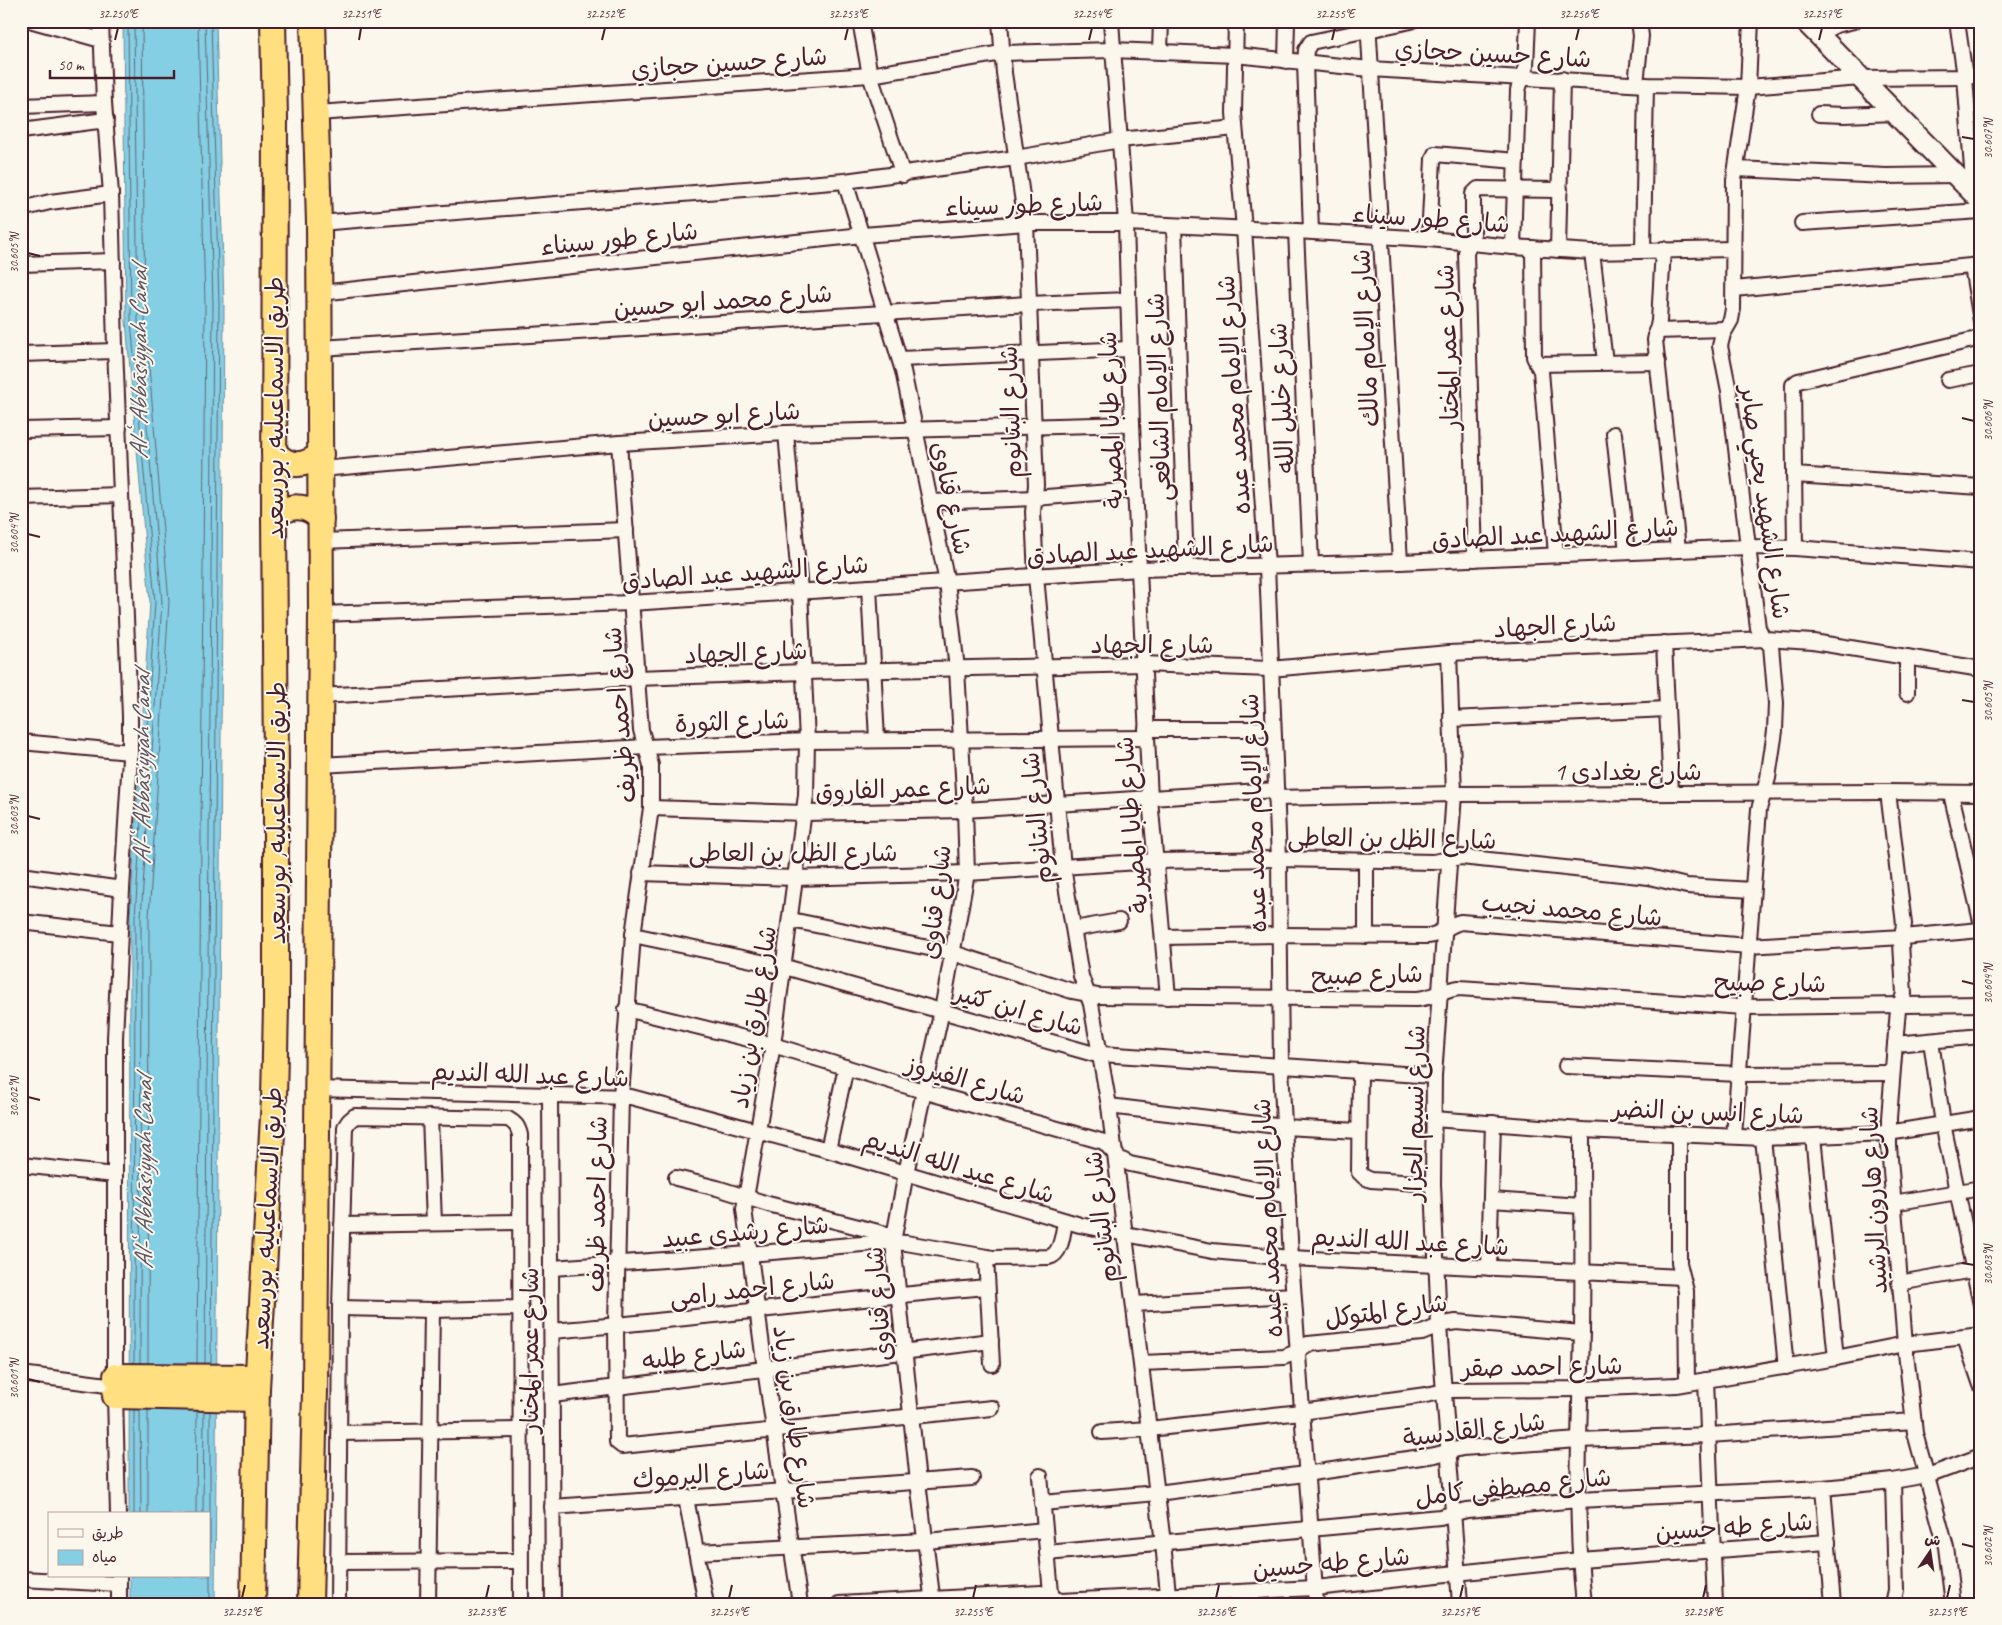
<svg xmlns="http://www.w3.org/2000/svg" width="2002" height="1625" font-family="Caveat,'Playpen Sans Arabic',sans-serif">
  <style>
    .water { fill: #85cfe5; stroke: #6d899b }
    .lines { fill: none; stroke-linecap: round; stroke-linejoin: round }
    .shore { stroke: #626575; stroke-width: 1 }
    .minor-casing { stroke: #4a1f2b; stroke-width: 18 }
    .secondary-casing { stroke: #4a1f2b; stroke-width: 24 }
    .trunk-casing { stroke: #4a1f2b; stroke-width: 28 }
    .minor { stroke: #fbf7ec; stroke-width: 14 }
    .secondary { stroke: #fbf7ec; stroke-width: 20 }
    .trunk { stroke: #ffdf80; stroke-width: 24 }
    .ticks { fill: none; stroke: #4a1f2b; stroke-width: 2 }
    .labels { text-anchor: middle; stroke-width: 4; stroke-linejoin: round; paint-order: stroke }
    .street-label { font-size: 25px; fill: #4a1f2b; stroke: #fbf7ec }
    .water-label { font-size: 26px; font-style: italic; fill: #5c5463; stroke: #fbf7ec }
    .neatline { fill: none; stroke: #4a1f2b; stroke-width: 2 }
    .ticks-label { font-size: 12px; text-anchor: middle; fill: #4a1f2b }
  </style>
  <rect width="100%" height="100%" fill="#fbf7ec"/>
  <filter id="ink" filterUnits="userSpaceOnUse"><feTurbulence type="fractalNoise" baseFrequency=".02" numOctaves="2"/><feDisplacementMap in="SourceGraphic" scale="10" xChannelSelector="R" yChannelSelector="G"/><feConvolveMatrix kernelMatrix="1 2 1 2 8 2 1 2 1" color-interpolation-filters="sRGB"/></filter>
  <g filter="url(#ink)">
    <polygon class="water" points="123,21 216,21 224,304 215,1604 130,1604 130,1576 209,1576 209,1514 129,1514 130,917 150,602 126,321"/>
    <g class="lines">
      <g class="shore">
        <polyline points="128,21 131,320 155,602 135,917 134,1363"/>
        <polyline points="134,21 138,320 162,602 141,917 140,1363"/>
        <polyline points="142,21 145,320 169,602 149,917 148,1363"/>
        <polyline points="197,1363 205,305 198,21"/>
        <polyline points="205,1364 213,304 205,21"/>
        <polyline points="211,1364 219,304 211,21"/>
        <polyline points="134,1410 134,1514"/>
        <polyline points="140,1410 141,1514"/>
        <polyline points="148,1410 148,1514"/>
        <polyline points="196,1514 197,1411"/>
        <polyline points="203,1514 204,1411"/>
        <polyline points="210,1604 210,1411"/>
      </g>
      <g class="minor-casing">
        <g id="minor">
          <polyline points="33,21 101,40"/>
          <polyline points="101,21 104,103 111,194 115,347 130,716 130,758 122,889 115,1038 115,1396 118,1514"/>
          <polyline points="860,21 870,75 903,175"/>
          <polyline points="1000,21 1004,73 1026,223 1036,485 1033,512 1036,576 1063,867 1081,976 1091,1004 1109,1106 1163,1543 1169,1604"/>
          <polyline points="1111,21 1126,223 1132,424 1150,799 1168,997"/>
          <polyline points="1236,21 1234,113 1244,229 1267,566 1279,859 1281,1067 1291,1258 1316,1604"/>
          <polyline points="1368,21 1400,562"/>
          <polyline points="1957,21 1965,77 1974,195"/>
          <polyline points="1818,34 1836,25 1854,21"/>
          <polyline points="1160,51 1161,21"/>
          <polyline points="1286,61 1287,21"/>
          <polyline points="1636,84 1641,36 1639,21"/>
          <polyline points="21,106 104,103"/>
          <polyline points="317,113 870,75 1002,53 1112,50 1235,55 1370,69 1646,85 1748,87 1861,78 1965,77 1981,75"/>
          <polyline points="1819,114 1844,115 1895,113"/>
          <polyline points="21,131 106,120"/>
          <polyline points="1736,169 1886,176 1956,175"/>
          <polyline points="845,181 903,371 947,582 957,669 965,810 967,873 942,1010 906,1173 893,1242 918,1482 933,1604"/>
          <polyline points="21,209 50,202 111,194"/>
          <polyline points="319,223 845,181 1016,158 1120,140 1235,128"/>
          <polyline points="1802,223 1981,211"/>
          <polyline points="1174,226 1186,568"/>
          <polyline points="1296,231 1311,564"/>
          <polyline points="1311,231 1305,63 1306,50 1311,42 1411,21"/>
          <polyline points="1429,239 1433,159 1435,154 1516,161"/>
          <polyline points="1513,247 1518,90 1526,66 1528,21"/>
          <polyline points="1533,248 1534,357 1541,371 1556,555"/>
          <polyline points="1643,249 1646,85"/>
          <polyline points="1663,249 1659,321 1655,340 1678,549"/>
          <polyline points="1558,250 1562,79"/>
          <polyline points="1592,252 1605,362"/>
          <polyline points="21,264 113,261"/>
          <polyline points="1972,266 1981,321"/>
          <polyline points="1734,289 1981,265"/>
          <polyline points="320,293 862,235 1026,223 1126,223 1296,231 1429,239 1513,247 1592,252 1733,249"/>
          <polyline points="1656,331 1725,329"/>
          <polyline points="320,348 1028,304 1128,300"/>
          <polyline points="21,354 115,351"/>
          <polyline points="900,359 1129,349"/>
          <polyline points="1537,364 1658,362"/>
          <polyline points="1948,380 1981,374"/>
          <polyline points="21,430 119,428"/>
          <polyline points="786,433 800,590 807,741 806,795 773,1045 744,1209 765,1369 800,1604"/>
          <polyline points="1614,434 1627,552"/>
          <polyline points="619,443 641,730 651,765 651,808 633,935 621,1096 616,1326 617,1442 622,1446 992,1408"/>
          <polyline points="321,469 619,443 786,433 1132,424"/>
          <polyline points="1794,475 1981,487"/>
          <polyline points="21,498 121,495"/>
          <polyline points="930,502 1034,498 1135,490"/>
          <polyline points="321,541 626,530"/>
          <polyline points="1795,548 1793,385 1798,381 1981,338"/>
          <polyline points="1475,559 1466,253 1473,234 1473,194 1478,189 1560,190"/>
          <polyline points="869,587 877,740"/>
          <polyline points="321,614 631,603 1139,569 1400,562 1748,547 1795,548 1981,562"/>
          <polyline points="1664,643 1671,793"/>
          <polyline points="1449,653 1454,794 1434,1076 1433,1184 1439,1326 1460,1604"/>
          <polyline points="1907,657 1907,693"/>
          <polyline points="320,696 637,678 804,672 1143,664 1270,669 1449,653 1765,639 1813,642 1981,669"/>
          <polyline points="1451,719 1667,709"/>
          <polyline points="1146,729 1273,729"/>
          <polyline points="21,742 130,752"/>
          <polyline points="320,765 646,747 807,741 1147,738"/>
          <polyline points="1888,792 1904,924 1901,943 1904,994 1898,1010 1895,1044 1889,1118 1889,1146 1905,1344 1915,1433 1946,1547 1953,1604"/>
          <polyline points="1951,794 1981,921"/>
          <polyline points="1276,798 1454,794 1888,792 1981,793"/>
          <polyline points="651,808 805,813 965,810 1276,790"/>
          <polyline points="1366,861 1366,936"/>
          <polyline points="641,873 796,878 967,873 1155,861 1279,859 1433,862 1461,857 1649,877 1687,886 1752,890"/>
          <polyline points="21,875 122,889"/>
          <path d="M791,920L953,953L1072,991L1098,996L1417,999C1432,998 1445,990 1459,988L1744,1007L1981,1004"/>
          <polyline points="21,922 119,933"/>
          <polyline points="1074,929 1119,921"/>
          <polyline points="633,935 785,967 1101,1056"/>
          <path d="M1163,937L1279,935L1428,936C1441,935 1449,924 1461,922L1748,946L1903,937L1981,930"/>
          <polyline points="626,1009 773,1045 923,1091 1104,1142 1120,1159 1130,1164 1288,1196"/>
          <polyline points="1931,1041 1943,1124 1981,1305"/>
          <polyline points="1895,1044 1981,1036"/>
          <polyline points="1101,1054 1434,1076"/>
          <polyline points="1566,1066 1739,1074 1892,1073"/>
          <polyline points="1360,1071 1359,1172 1364,1177 1371,1180 1433,1184"/>
          <polyline points="316,1089 631,1097 828,1150 1080,1225 1212,1251 1291,1258 1682,1277"/>
          <polyline points="550,1096 553,1604"/>
          <polyline points="1109,1106 1284,1127 1359,1131"/>
          <polyline points="430,1117 434,1223"/>
          <polyline points="1433,1119 1582,1130 1763,1138 1888,1133 1981,1118"/>
          <path d="M1582,1130C1582,1197 1583,1264 1582,1331C1580,1422 1574,1513 1584,1604"/>
          <polyline points="1679,1134 1679,1263 1686,1291 1687,1383"/>
          <polyline points="1734,1136 1759,809 1768,778 1775,731 1776,703 1771,646 1762,636 1758,628 1729,391 1720,346 1723,334 1731,320 1733,309 1734,180 1748,87 1751,21"/>
          <polyline points="1813,1137 1836,1358"/>
          <polyline points="1763,1138 1786,1367"/>
          <polyline points="828,1150 846,1067"/>
          <polyline points="21,1165 115,1175"/>
          <polyline points="676,1178 717,1188 768,1204 894,1236"/>
          <polyline points="1491,1200 1582,1206"/>
          <polyline points="1893,1203 1981,1188"/>
          <polyline points="342,1225 520,1222"/>
          <polyline points="1967,1242 1981,1240"/>
          <polyline points="986,1257 992,1364"/>
          <path d="M552,1268L749,1254L885,1242L906,1243L993,1258L1049,1257C1062,1254 1063,1232 1065,1221"/>
          <polyline points="1489,1268 1493,1123"/>
          <polyline points="1899,1283 1973,1270"/>
          <polyline points="1134,1304 1293,1295"/>
          <polyline points="340,1308 432,1310 521,1308"/>
          <path d="M552,1331C697,1319 842,1299 987,1287"/>
          <polyline points="1965,1338 1981,1385"/>
          <polyline points="1141,1363 1284,1357 1294,1353 1308,1344 1422,1333 1444,1324 1456,1322 1582,1333"/>
          <polyline points="21,1374 115,1386"/>
          <polyline points="1706,1380 1715,1604"/>
          <polyline points="552,1395 991,1341"/>
          <polyline points="1102,1432 1149,1429 1301,1412 1426,1395 1450,1390 1579,1389 1677,1385 1836,1358 1905,1344 1981,1335"/>
          <polyline points="340,1433 520,1430"/>
          <polyline points="1040,1476 1052,1603"/>
          <polyline points="1823,1488 1833,1604"/>
          <polyline points="686,1498 706,1604"/>
          <polyline points="1042,1503 1157,1493 1305,1474 1435,1455 1462,1448 1579,1440 1709,1435 1914,1421"/>
          <polyline points="552,1507 972,1478"/>
          <polyline points="696,1552 926,1541 1045,1530"/>
          <polyline points="1047,1553 1440,1517 1467,1510 1578,1500 1823,1488 1893,1481 1933,1474 1981,1456"/>
          <polyline points="338,1562 520,1561"/>
          <polyline points="21,1579 119,1584"/>
          <polyline points="119,1604 119,1576"/>
          <path d="M338,1604L340,1308L345,1127L349,1121L355,1116L508,1119C515,1123 518,1126 520,1135L521,1604"/>
          <polyline points="428,1604 432,1310"/>
          <polyline points="839,1604 1041,1593 1061,1601 1315,1588 1580,1560 1828,1542"/>
          <polyline points="1893,1604 1896,1590 1893,1481"/>
        </g>
      </g>
      <g class="secondary-casing">
        <polyline id="secondary" points="1805,21 1981,201"/>
      </g>
      <g class="trunk-casing">
        <g id="trunk">
          <path d="M274,451C287,469 305,467 321,454"/>
          <path d="M274,519C288,503 307,504 321,519"/>
          <polyline points="116,1376 257,1377"/>
          <polyline points="115,1396 256,1399"/>
          <polyline points="253,1604 257,1388 274,1099 276,1006 276,768 274,519 275,118 273,21"/>
          <polyline points="310,1604 315,1391 321,614 319,223 313,21"/>
        </g>
      </g>
      <use href="#minor" class="minor"/>
      <use href="#secondary" class="secondary"/>
      <use href="#trunk" class="trunk"/>
    </g>
  </g>
  <path class="ticks" d="M115,40L118,28M359,40L361,28M602,40L605,28M845,40L848,28M1089,40L1092,28M1332,40L1335,28M1576,40L1579,28M1819,40L1822,28M1962,137L1974,139M28,253L40,256M1962,418L1974,421M28,534L40,537M1962,700L1974,702M28,816L40,819M1962,981L1974,984M28,1097L40,1100M1962,1263L1974,1265M28,1379L40,1382M1962,1544L1974,1547M242,1598L245,1585M486,1598L489,1585M729,1598L732,1585M973,1598L976,1585M1216,1598L1219,1585M1460,1598L1463,1585M1703,1598L1706,1585M1947,1598L1950,1585"/>
  <g class="labels">
    <g class="street-label">
      <text transform="translate(1493 53) rotate(3)" y="9">شارع حسين حجازي</text>
      <text transform="translate(729 62) rotate(-4)" y="9">شارع حسين حجازي</text>
      <text transform="translate(1024 204) rotate(-2)" y="9">شارع طور سيناء</text>
      <text transform="translate(1431 218) rotate(4)" y="9">شارع طور سيناء</text>
      <text transform="translate(619 238) rotate(-6)" y="9">شارع طور سيناء</text>
      <text transform="translate(723 300) rotate(-4)" y="9">شارع محمد ابو حسين</text>
      <text transform="translate(1365 338) rotate(-93)" y="9">شارع الإمام مالك</text>
      <text transform="translate(1447 347) rotate(-92)" y="9">شارع عمر المختار</text>
      <text transform="translate(1233 395) rotate(-94)" y="9">شارع الإمام محمد عبده</text>
      <text transform="translate(1158 397) rotate(-92)" y="9">شارع الإمام الشافعى</text>
      <text transform="translate(1281 398) rotate(-93)" y="9">شارع خليل الله</text>
      <text transform="translate(274 408) rotate(-90)" y="9">طريق الاسماعيليه, بورسعيد</text>
      <text transform="translate(1010 412) rotate(-92)" y="9">شارع البتانوم</text>
      <text transform="translate(724 414) rotate(-3)" y="9">شارع ابو حسين</text>
      <text transform="translate(1110 420) rotate(-92)" y="9">شارع طابا المصرية</text>
      <text transform="translate(952 498) rotate(78)" y="9">شارع قناوى</text>
      <text transform="translate(1766 502) rotate(82)" y="9">شارع الشهيد يحيي صابر</text>
      <text transform="translate(1555 533) rotate(-3)" y="9">شارع الشهيد عبد الصادق</text>
      <text transform="translate(1150 549) rotate(-3)" y="9">شارع الشهيد عبد الصادق</text>
      <text transform="translate(745 572) rotate(-4)" y="9">شارع الشهيد عبد الصادق</text>
      <text transform="translate(1555 625) rotate(-3)" y="9">شارع الجهاد</text>
      <text x="1152" y="653">شارع الجهاد</text>
      <text transform="translate(746 652) rotate(-2)" y="9">شارع الجهاد</text>
      <text transform="translate(619 715) rotate(-95)" y="9">شارع احمد ظريف</text>
      <text transform="translate(732 721) rotate(-2)" y="9">شارع الثورة</text>
      <text x="1628" y="780">شارع بغدادى 1</text>
      <text transform="translate(903 788) rotate(-2)" y="9">شارع عمر الفاروق</text>
      <text transform="translate(276 813) rotate(-90)" y="9">طريق الاسماعيليه, بورسعيد</text>
      <text transform="translate(1253 813) rotate(-92)" y="9">شارع الإمام محمد عبده</text>
      <text transform="translate(1036 818) rotate(-96)" y="9">شارع البتانوم</text>
      <text transform="translate(1131 825) rotate(-95)" y="9">شارع طابا المصرية</text>
      <text transform="translate(1392 838) rotate(1)" y="9">شارع الظل بن العاطى</text>
      <text x="793" y="861">شارع الظل بن العاطى</text>
      <text transform="translate(935 902) rotate(-83)" y="9">شارع قناوى</text>
      <text transform="translate(1572 909) rotate(5)" y="9">شارع محمد نجيب</text>
      <text transform="translate(1367 974) rotate(-1)" y="9">شارع صبيح</text>
      <text transform="translate(1770 982) rotate(1)" y="9">شارع صبيح</text>
      <text transform="translate(1019 1009) rotate(16)" y="9">شارع ابن كثير</text>
      <text transform="translate(753 1017) rotate(-81)" y="9">شارع طارق بن زياد</text>
      <text transform="translate(530 1074) rotate(2)" y="9">شارع عبد الله النديم</text>
      <text transform="translate(966 1079) rotate(16)" y="9">شارع الفيروز</text>
      <text transform="translate(1708 1111) rotate(2)" y="9">شارع انس بن النضر</text>
      <text transform="translate(1414 1113) rotate(-89)" y="9">شارع نسيم الجزار</text>
      <text transform="translate(959 1166) rotate(17)" y="9">شارع عبد الله النديم</text>
      <text transform="translate(1873 1200) rotate(-93)" y="9">شارع هارون الرشيد</text>
      <text transform="translate(596 1204) rotate(-89)" y="9">شارع احمد ظريف</text>
      <text transform="translate(1100 1217) rotate(-97)" y="9">شارع البتانوم</text>
      <text transform="translate(266 1218) rotate(-87)" y="9">طريق الاسماعيليه, بورسعيد</text>
      <text transform="translate(1267 1218) rotate(-93)" y="9">شارع الإمام محمد عبده</text>
      <text transform="translate(745 1231) rotate(-5)" y="9">شارع رشدى عبيد</text>
      <text transform="translate(1410 1241) rotate(3)" y="9">شارع عبد الله النديم</text>
      <text transform="translate(752 1288) rotate(-6)" y="9">شارع احمد رامى</text>
      <text transform="translate(878 1304) rotate(-95)" y="9">شارع قناوى</text>
      <text transform="translate(1386 1310) rotate(-8)" y="9">شارع المتوكل</text>
      <text transform="translate(529 1350) rotate(-90)" y="9">شارع عمر المختار</text>
      <text transform="translate(694 1354) rotate(-7)" y="9">شارع طلبه</text>
      <text transform="translate(1542 1366) rotate(-1)" y="9">شارع احمد صقر</text>
      <text transform="translate(795 1417) rotate(82)" y="9">شارع طارق بن زياد</text>
      <text transform="translate(1474 1429) rotate(-7)" y="9">شارع القادسية</text>
      <text transform="translate(701 1474) rotate(-4)" y="9">شارع اليرموك</text>
      <text transform="translate(1513 1486) rotate(-6)" y="9">شارع مصطفى كامل</text>
      <text transform="translate(1734 1526) rotate(-4)" y="9">شارع طه حسين</text>
      <text transform="translate(1331 1562) rotate(-5)" y="9">شارع طه حسين</text>
    </g>
    <g class="water-label">
      <text transform="translate(138 363) rotate(-90)" y="9">Al-ʿAbbāsiyyah Canal</text>
      <text transform="translate(141 768) rotate(-90)" y="9">Al-ʿAbbāsiyyah Canal</text>
      <text transform="translate(143 1173) rotate(-90)" y="9">Al-ʿAbbāsiyyah Canal</text>
    </g>
  </g>
  <rect width="2002" height="1625" fill="none" stroke="#fbf7ec" stroke-width="55"/>
  <rect x="48" y="1512" width="162" height="65" fill="#fbf7ec" stroke="#b4a19f"/>
  <rect x="58" y="1529" width="25" height="8" fill="#fbf7ec" stroke="#b4a19f"/>
  <text x="92" y="1538" font-size="15" fill="#4a1f2b">طريق</text>
  <rect x="58" y="1550" width="25" height="15" fill="#85cfe5" stroke="#b4a19f"/>
  <text x="92" y="1562" font-size="15" fill="#4a1f2b">مياه</text>
  <g transform="translate(1930 1552) rotate(13)" stroke="#fbf7ec" stroke-width="4" paint-order="stroke">
  <path d="M0-4L9 19L0 12L-9 19Z" fill="#4a1f2b"/>
  <text y="-8" font-size="14" font-weight="bold" text-anchor="middle" fill="#4a1f2b">ش</text>
  </g>
  <path d="M50 70v8h124v-8" fill="none" stroke="#4a1f2b" stroke-width="2.5"/>
  <text x="58" y="70" font-size="15" fill="#4a1f2b" stroke="#fbf7ec" stroke-width="4" paint-order="stroke">50 m</text>
  <rect x="28" y="28" width="1946" height="1570" class="neatline"/>
  <g class="ticks-label">
    <text x="118" y="18">32.250°E</text>
    <text x="361" y="18">32.251°E</text>
    <text x="605" y="18">32.252°E</text>
    <text x="848" y="18">32.253°E</text>
    <text x="1092" y="18">32.254°E</text>
    <text x="1335" y="18">32.255°E</text>
    <text x="1579" y="18">32.256°E</text>
    <text x="1822" y="18">32.257°E</text>
    <text transform="translate(1988 139) rotate(-90)" y="4">30.607°N</text>
    <text transform="translate(14 253) rotate(-90)" y="4">30.605°N</text>
    <text transform="translate(1988 421) rotate(-90)" y="4">30.606°N</text>
    <text transform="translate(14 534) rotate(-90)" y="4">30.604°N</text>
    <text transform="translate(1988 702) rotate(-90)" y="4">30.605°N</text>
    <text transform="translate(14 816) rotate(-90)" y="4">30.603°N</text>
    <text transform="translate(1988 984) rotate(-90)" y="4">30.604°N</text>
    <text transform="translate(14 1097) rotate(-90)" y="4">30.602°N</text>
    <text transform="translate(1988 1265) rotate(-90)" y="4">30.603°N</text>
    <text transform="translate(14 1379) rotate(-90)" y="4">30.601°N</text>
    <text transform="translate(1988 1547) rotate(-90)" y="4">30.602°N</text>
    <text x="242" y="1616">32.252°E</text>
    <text x="486" y="1616">32.253°E</text>
    <text x="729" y="1616">32.254°E</text>
    <text x="973" y="1616">32.255°E</text>
    <text x="1216" y="1616">32.256°E</text>
    <text x="1460" y="1616">32.257°E</text>
    <text x="1703" y="1616">32.258°E</text>
    <text x="1947" y="1616">32.259°E</text>
  </g>
</svg>
